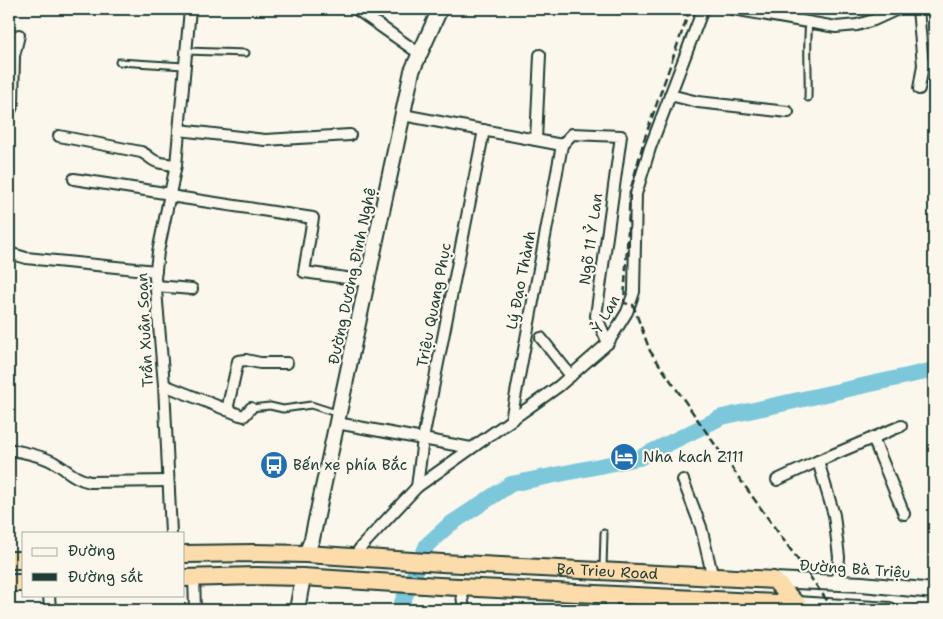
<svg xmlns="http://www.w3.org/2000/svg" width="943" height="619" font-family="'Shantell Sans',sans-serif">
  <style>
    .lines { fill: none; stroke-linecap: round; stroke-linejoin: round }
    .river { stroke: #7bc8da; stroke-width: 16 }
    .service-casing { stroke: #1f3d34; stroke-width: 9 }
    .minor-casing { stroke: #1f3d34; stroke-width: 14 }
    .secondary-casing { stroke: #1f3d34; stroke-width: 18 }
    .trunk-casing { stroke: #1f3d34; stroke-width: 20 }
    .service { stroke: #fbf7ec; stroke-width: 5 }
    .minor { stroke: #fbf7ec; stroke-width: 10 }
    .secondary { stroke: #fbf7ec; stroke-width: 14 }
    .trunk { stroke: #fddcac; stroke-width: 16 }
    .rail { stroke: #1f3d34; stroke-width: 2.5; stroke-dasharray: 8 4; stroke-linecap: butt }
    .labels { text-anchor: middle; stroke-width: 4.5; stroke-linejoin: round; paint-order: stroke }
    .street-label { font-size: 15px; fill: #1f3d34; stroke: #fbf7ec }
    .poi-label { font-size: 15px; fill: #1f3d34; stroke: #fbf7ec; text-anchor: start }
  </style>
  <rect width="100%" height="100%" fill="#fbf7ec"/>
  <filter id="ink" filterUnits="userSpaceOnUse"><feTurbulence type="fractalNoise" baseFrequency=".02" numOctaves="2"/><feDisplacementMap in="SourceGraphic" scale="10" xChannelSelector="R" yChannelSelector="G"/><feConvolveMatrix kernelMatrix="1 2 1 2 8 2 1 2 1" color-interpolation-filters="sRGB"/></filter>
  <g filter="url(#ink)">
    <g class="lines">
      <polyline class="river" points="399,610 427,545 449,525 511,484 639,458 722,417 934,370"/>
      <g class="service-casing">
        <g id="service">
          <polyline points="186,51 246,53"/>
          <polyline points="119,62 184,66"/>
          <path d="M808,98C809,72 806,48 809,22"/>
          <polyline points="251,408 270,406 283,409 311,405 339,414"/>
          <polyline points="603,568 604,533"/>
        </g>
      </g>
      <g class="minor-casing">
        <g id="minor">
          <polyline points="356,9 420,54"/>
          <polyline points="733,9 836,27 857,25 874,20 898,9"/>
          <polyline points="918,9 923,65 919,89"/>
          <polyline points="923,65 934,65"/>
          <polyline points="670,95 698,102 788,112"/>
          <polyline points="9,111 11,109 13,104 14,56 19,35"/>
          <polyline points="403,115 562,145"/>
          <polyline points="179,130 265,140 350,135"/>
          <path d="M59,136L141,152C147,154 150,159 155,161C161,164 169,164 176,165"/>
          <polyline points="536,140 540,55"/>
          <polyline points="74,179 171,194"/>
          <polyline points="170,196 313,218 304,272 367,281"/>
          <polyline points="9,253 26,258 156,271"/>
          <polyline points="156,286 192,289"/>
          <polyline points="541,338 571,376"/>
          <polyline points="164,385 240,415 244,416 251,408"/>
          <polyline points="227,410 238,361 246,360 260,363 287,363"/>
          <polyline points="511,420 562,145 572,134 621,136 596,316 608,343"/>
          <polyline points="337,423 471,448"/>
          <polyline points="873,438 904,514"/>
          <path d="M9,449C24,453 42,455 55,463C69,471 73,478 90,482L168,481"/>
          <polyline points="818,461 834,515 839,557 837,583"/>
          <polyline points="683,480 701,527 713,578"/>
          <polyline points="777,480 818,461 901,426"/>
          <polyline points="417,487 423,439 484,130"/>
          <polyline points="171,533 164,385 155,278 158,252 176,165 190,9"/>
          <polyline points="354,557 361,547 417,487 559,386 608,343 627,312 634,292 636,194 650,148 703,9"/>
          <polyline points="194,577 195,610"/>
          <polyline points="461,587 464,610"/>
          <polyline points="49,595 50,610"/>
          <polyline points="611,595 611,610"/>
        </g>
      </g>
      <g class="secondary-casing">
        <g id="secondary">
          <polyline points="306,554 312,539 412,71 440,9"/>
          <polyline points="774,580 862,584 934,591"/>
          <polyline points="796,604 890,610"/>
          <polyline points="297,610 303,577"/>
        </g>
      </g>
      <g class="trunk-casing">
        <g id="trunk">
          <path id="s1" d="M184,554L255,553L306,554L442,563L774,580L802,610"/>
          <polyline points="9,560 24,560"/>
          <polyline points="184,578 255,576 303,577 439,586 796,604"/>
          <polyline points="9,583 24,583"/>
        </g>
      </g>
      <use href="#service" class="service"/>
      <use href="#minor" class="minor"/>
      <use href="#secondary" class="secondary"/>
      <use href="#trunk" class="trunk"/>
      <polyline class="rail" points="690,9 644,140 630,192 624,303 633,305 650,351 716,446 834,610"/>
    </g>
  </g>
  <defs>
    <g id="hotel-disc" transform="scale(1.4375)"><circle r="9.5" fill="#1f6fb2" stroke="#fbf7ec"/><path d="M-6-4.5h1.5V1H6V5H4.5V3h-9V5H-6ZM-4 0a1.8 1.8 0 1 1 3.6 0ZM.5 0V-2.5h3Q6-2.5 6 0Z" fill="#fff"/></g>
    <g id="bus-disc" transform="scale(1.4375)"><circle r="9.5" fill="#1f6fb2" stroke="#fbf7ec"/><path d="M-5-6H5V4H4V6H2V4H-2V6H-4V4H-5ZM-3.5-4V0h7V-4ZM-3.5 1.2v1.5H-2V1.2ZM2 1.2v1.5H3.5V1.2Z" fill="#fff"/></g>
  </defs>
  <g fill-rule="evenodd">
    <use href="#hotel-disc" x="624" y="457"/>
    <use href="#bus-disc" x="274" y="465"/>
  </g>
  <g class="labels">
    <g class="street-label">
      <text transform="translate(591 239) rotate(-82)" y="5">Ngõ 11 Ỷ Lan</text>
      <text transform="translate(352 276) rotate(-78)" y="5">Đường Dương Đình Nghệ</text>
      <text transform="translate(521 280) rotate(-79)" y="5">Lý Đạo Thành</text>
      <text transform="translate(434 305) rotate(-79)" y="5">Triệu Quang Phục</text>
      <text transform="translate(606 314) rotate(-61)" y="5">Ỷ Lan</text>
      <text transform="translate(145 330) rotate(-93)" y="5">Trần Xuân Soạn</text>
      <text transform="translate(855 569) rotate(4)" y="5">Đường Bà Triệu</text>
      <text dy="5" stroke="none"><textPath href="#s1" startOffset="424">Ba Trieu Road</textPath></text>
    </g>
    <g class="poi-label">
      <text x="643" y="462">Nha kach Z111</text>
      <text x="293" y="470">Bến xe phía Bắc</text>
    </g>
  </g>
  <rect width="943" height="619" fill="none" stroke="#fbf7ec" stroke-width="30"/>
  <rect x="15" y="15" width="913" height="589" fill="none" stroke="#1f3d34" stroke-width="2" filter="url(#ink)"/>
  <rect x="22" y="532" width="162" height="65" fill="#fbf7ec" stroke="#a3ada2"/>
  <rect x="32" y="548" width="25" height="8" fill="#fbf7ec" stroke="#a3ada2"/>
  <text x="68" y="556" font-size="15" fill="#1f3d34">Đường</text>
  <rect x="32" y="573" width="25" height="8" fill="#1f3d34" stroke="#a3ada2"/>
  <text x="68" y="582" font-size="15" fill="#1f3d34">Đường sắt</text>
</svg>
